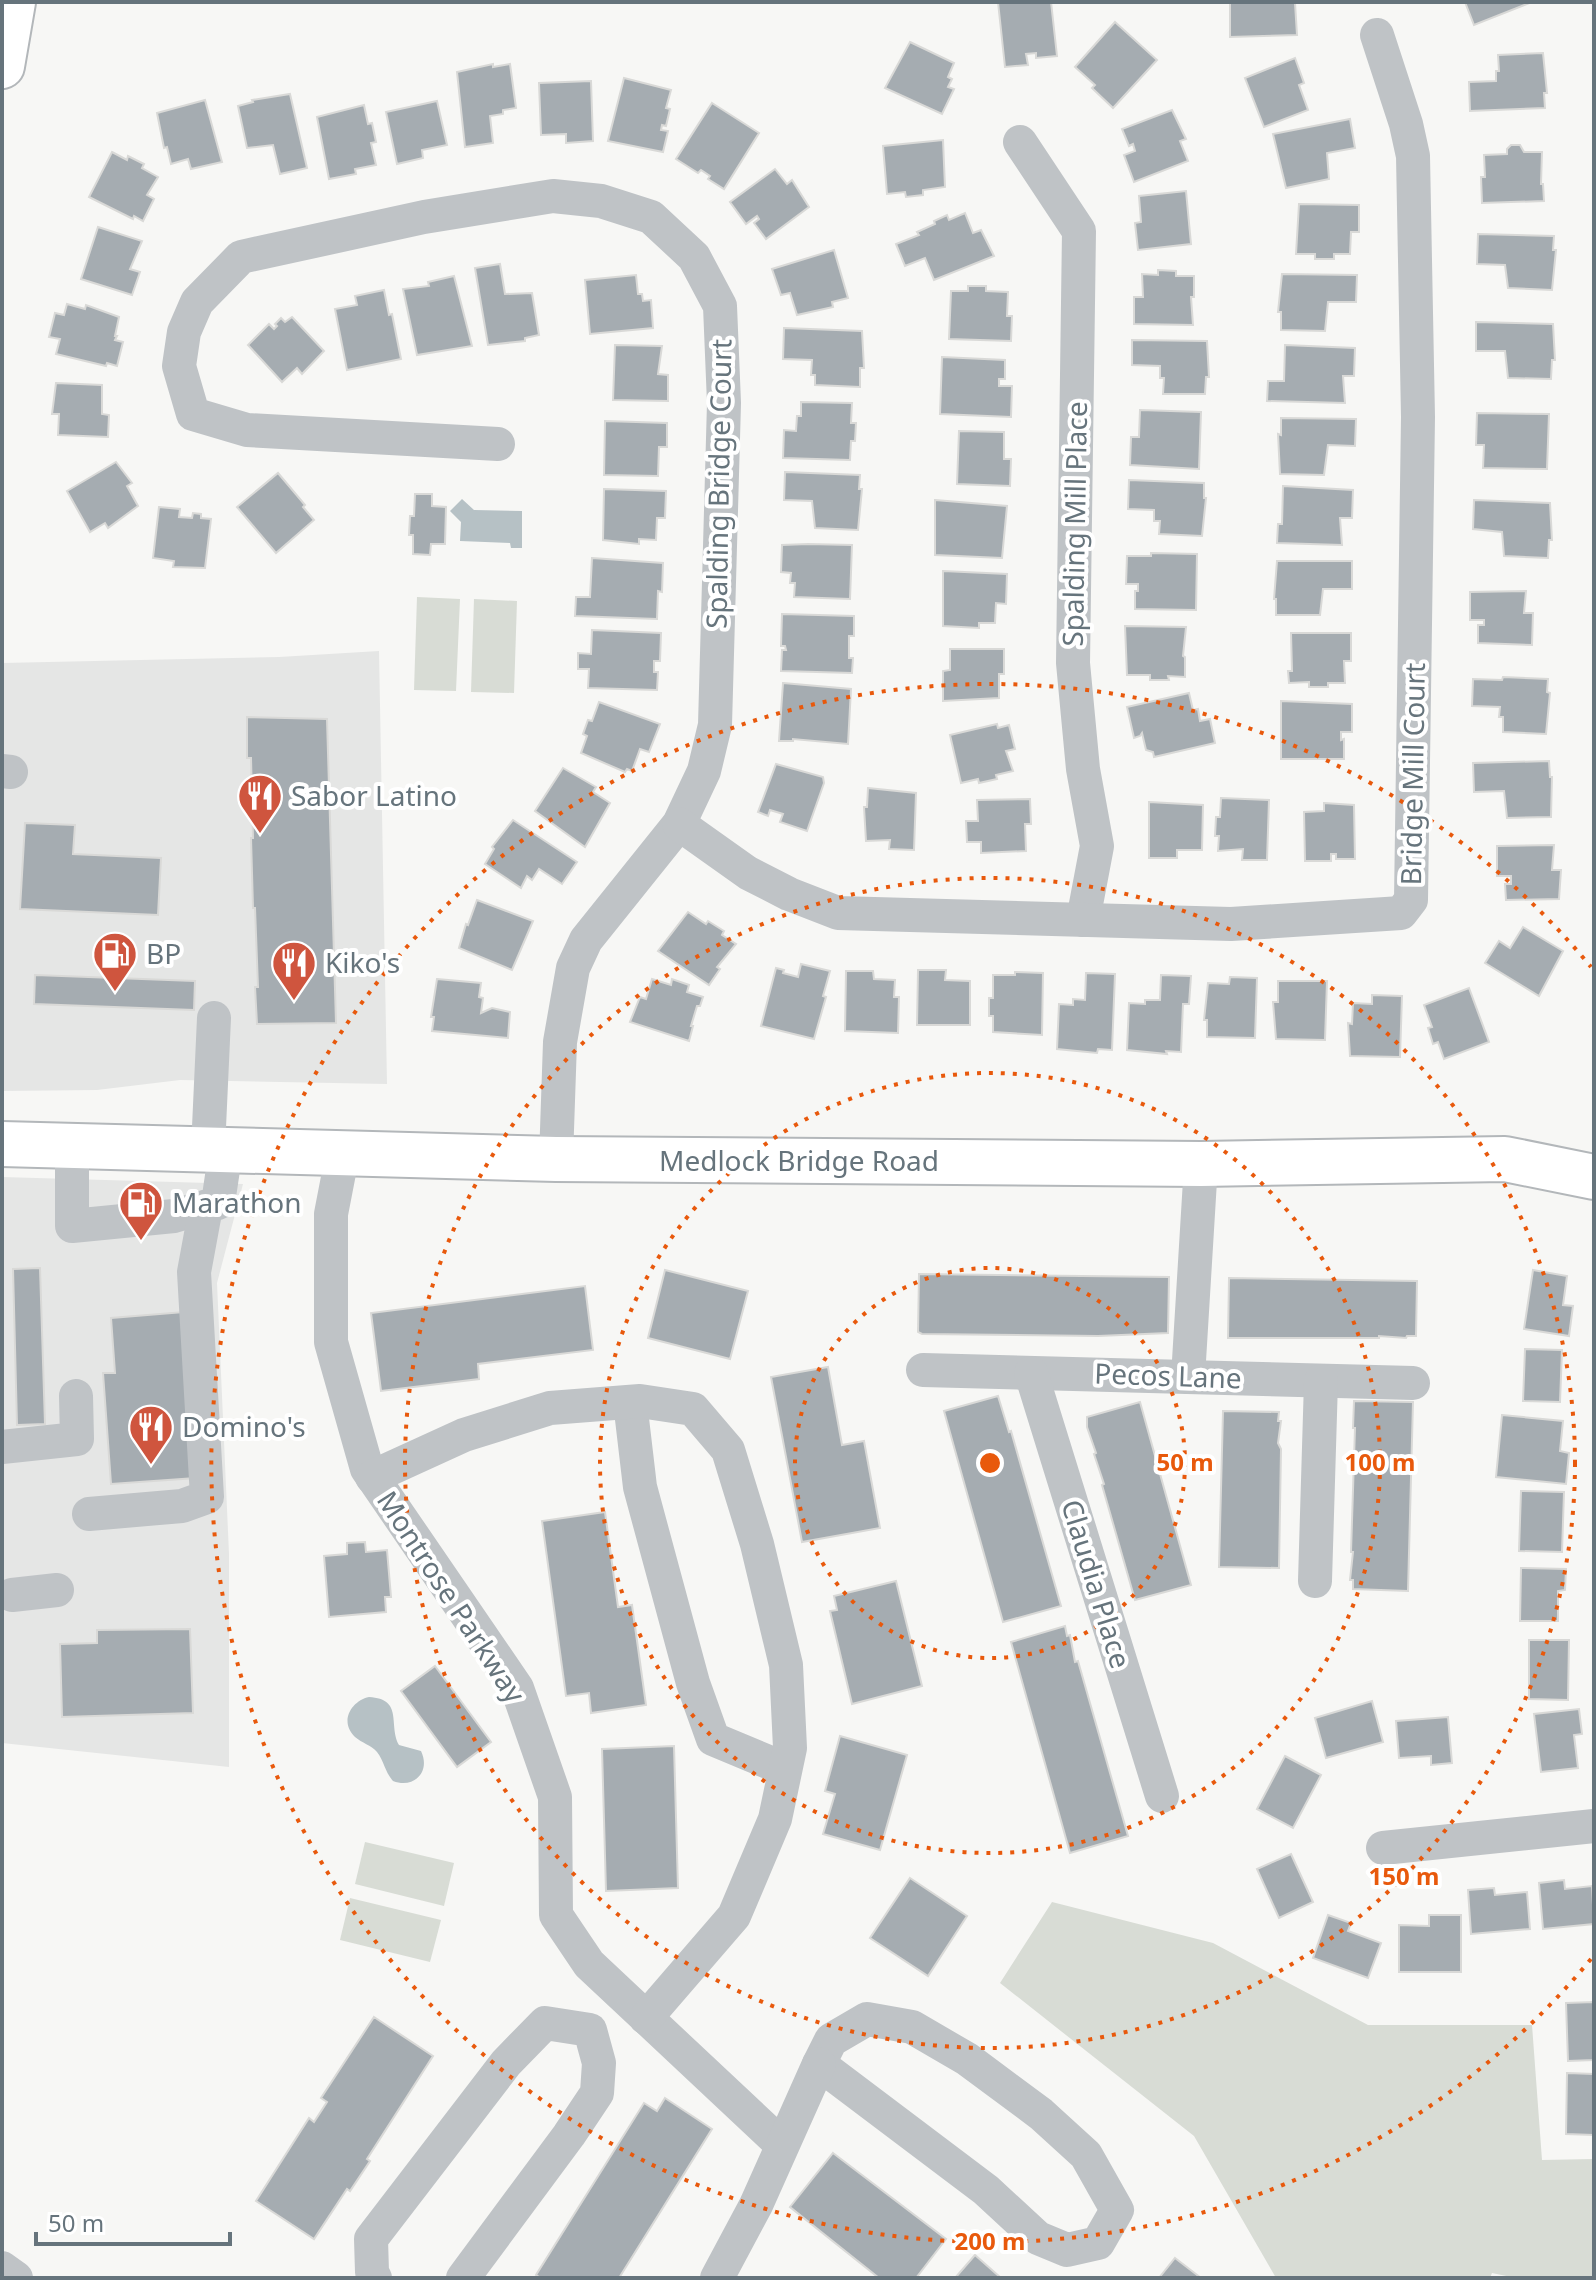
<svg xmlns="http://www.w3.org/2000/svg" width="1596" height="2280" font-family="'Noto Sans',sans-serif">
  <style>
    .built { fill: #e5e6e5 }
    .green { fill: #d8dcd5 }
    .water { fill: #b6c1c5 }
    .building { fill: #a5acb1; stroke: #d9d9d7; stroke-width: 2 }
    .lines { fill: none; stroke-linecap: round; stroke-linejoin: round }
    .major-casing { stroke: #b3b7ba; stroke-width: 48 }
    .minor { stroke: #bfc3c6; stroke-width: 34 }
    .major { stroke: #fff; stroke-width: 44 }
    .ring { fill: none; stroke: #e8590c; stroke-width: 4; stroke-dasharray: 4 8 }
    .labels { text-anchor: middle; stroke-width: 8; stroke-linejoin: round; paint-order: stroke }
    .street-label { font-size: 28px; fill: #66747c; stroke: #fff }
    .poi-label { font-size: 28px; fill: #66747c; stroke: #fff; text-anchor: start }
    .centre { fill: #e8590c; stroke: #fff; stroke-width: 4 }
    .ring-label { font-size: 24px; text-anchor: middle; font-weight: bold; fill: #e8590c; stroke: #fff; stroke-width: 8; stroke-linejoin: round; paint-order: stroke }
  </style>
  <rect width="100%" height="100%" fill="#f7f7f5"/>
  <g class="built">
    <polygon points="379,651 387,1084 180,1080 97,1090 2,1091 2,663 279,657"/>
    <polygon points="2,1177 243,1184 217,1283 229,1554 229,1767 2,1743"/>
  </g>
  <g class="green">
    <polygon points="417,597 460,599 456,691 414,690"/>
    <polygon points="474,599 517,601 514,693 471,692"/>
    <polygon points="365,1842 454,1863 444,1906 355,1884"/>
    <polygon points="350,1898 441,1920 430,1962 340,1940"/>
    <polygon points="1052,1902 1213,1943 1368,2025 1532,2025 1542,2160 1594,2159 1594,2278 1516,2278 1492,2273 1490,2278 1276,2278 1194,2136 1000,1983"/>
  </g>
  <g class="water">
    <polygon points="462,499 474,510 522,511 522,548 511,548 510,543 460,541 461,522 450,511"/>
    <path d="M369,1697C404,1699 388,1725 399,1745L421,1751C431,1772 414,1789 393,1781C385,1772 384,1761 377,1752C371,1745 362,1743 355,1737C339,1722 351,1701 369,1697Z"/>
  </g>
  <g class="building">
    <polygon points="998,2 1051,2 1057,56 1036,58 1036,53 1026,54 1028,65 1005,67"/>
    <polygon points="1230,2 1295,3 1297,35 1230,37"/>
    <polygon points="1465,2 1532,2 1474,25"/>
    <polygon points="1115,22 1157,60 1113,108 1092,88 1095,85 1075,67"/>
    <polygon points="910,42 954,63 948,77 952,79 948,87 954,89 942,114 885,88"/>
    <polygon points="1543,53 1547,93 1544,93 1545,108 1470,111 1469,82 1496,81 1496,71 1499,71 1498,55"/>
    <polygon points="1295,58 1304,83 1299,85 1308,110 1264,127 1245,78"/>
    <polygon points="493,64 493,67 510,64 516,108 503,110 503,114 490,116 493,143 465,147 457,72"/>
    <polygon points="624,78 671,90 666,108 670,109 666,126 662,125 661,130 668,131 663,152 608,141"/>
    <polygon points="591,81 593,141 566,143 566,134 541,135 539,83"/>
    <polygon points="290,94 307,168 280,174 273,145 247,148 238,106 253,102 252,100"/>
    <polygon points="205,100 222,162 191,169 188,159 171,164 167,147 164,148 157,113"/>
    <polygon points="437,101 447,145 422,150 423,158 397,164 386,112"/>
    <polygon points="712,103 759,133 724,189 708,179 710,176 701,170 698,173 676,159"/>
    <polygon points="364,105 368,124 372,123 376,142 371,143 376,165 355,169 356,174 329,179 317,117"/>
    <polygon points="1172,110 1186,139 1180,141 1188,161 1134,182 1124,155 1135,151 1133,144 1129,146 1122,129"/>
    <polygon points="1350,119 1355,148 1327,153 1329,179 1286,188 1273,134"/>
    <polygon points="943,140 945,187 923,190 923,195 906,197 905,192 887,194 883,146"/>
    <polygon points="1511,145 1520,145 1524,152 1542,152 1541,184 1543,184 1544,201 1482,203 1481,177 1485,177 1484,155 1507,154 1507,149"/>
    <polygon points="112,152 127,160 128,156 144,164 142,168 158,177 147,195 154,199 143,221 134,216 133,219 89,197"/>
    <polygon points="775,169 787,184 792,180 809,207 766,239 754,223 759,219 757,216 746,224 730,202"/>
    <polygon points="1186,191 1191,244 1138,250 1135,223 1141,222 1139,196"/>
    <polygon points="1299,204 1359,205 1359,232 1351,232 1350,254 1334,254 1334,259 1315,259 1315,254 1296,254"/>
    <polygon points="965,213 973,233 981,230 994,256 934,280 925,258 905,266 896,244 919,235 917,232 935,224 934,221 947,215 949,220"/>
    <polygon points="98,227 142,241 130,269 140,272 132,295 81,279"/>
    <polygon points="1478,234 1554,236 1553,250 1556,250 1552,290 1508,288 1505,265 1477,264"/>
    <polygon points="834,250 848,298 832,302 833,307 797,315 790,293 781,295 772,269"/>
    <polygon points="500,264 505,294 532,293 539,335 525,338 525,341 488,345 475,268"/>
    <polygon points="1158,270 1176,271 1176,276 1194,276 1194,297 1191,297 1193,325 1134,324 1134,297 1143,297 1142,274 1158,275"/>
    <polygon points="1282,274 1357,275 1356,302 1328,302 1325,331 1281,330 1281,312 1278,312"/>
    <polygon points="636,275 638,294 642,294 643,301 651,300 653,328 590,334 585,280"/>
    <polygon points="454,276 472,346 417,355 403,289 429,286 428,282"/>
    <polygon points="968,286 986,286 986,291 1008,292 1007,316 1012,316 1011,341 949,339 951,291 968,291"/>
    <polygon points="384,290 389,315 392,314 401,359 347,370 335,309 357,305 355,296"/>
    <polygon points="67,304 85,309 86,305 119,317 115,336 117,336 115,340 123,342 117,366 107,363 106,366 56,354 60,339 49,337 55,313 64,315"/>
    <polygon points="292,317 324,351 302,374 297,368 282,382 248,345 269,324 274,329 277,326 275,324 281,318 285,322"/>
    <polygon points="1476,322 1553,324 1555,360 1552,360 1551,379 1508,378 1505,351 1476,351"/>
    <polygon points="784,328 862,331 864,368 860,368 860,387 815,385 815,375 811,375 812,360 783,359"/>
    <polygon points="1132,340 1207,341 1209,377 1206,377 1205,394 1163,394 1164,378 1160,378 1160,366 1132,365"/>
    <polygon points="615,345 662,346 658,374 668,375 668,401 613,400"/>
    <polygon points="1285,345 1355,348 1354,376 1343,376 1345,403 1267,401 1268,381 1284,381"/>
    <polygon points="942,357 1005,360 1005,379 999,379 999,386 1012,386 1011,417 940,414"/>
    <polygon points="56,383 102,385 102,414 109,415 108,437 58,435 59,414 52,414"/>
    <polygon points="801,402 852,403 851,423 856,423 855,441 851,441 850,460 783,458 784,430 796,431 797,416 801,416"/>
    <polygon points="1140,410 1201,412 1199,469 1130,465 1131,437 1139,437"/>
    <polygon points="1477,413 1549,414 1547,469 1483,468 1484,445 1476,445"/>
    <polygon points="1281,418 1356,419 1355,446 1328,445 1324,475 1280,474 1278,434 1281,435"/>
    <polygon points="605,421 667,423 667,447 659,447 658,476 604,475"/>
    <polygon points="959,431 1004,432 1004,459 1011,459 1010,486 957,484"/>
    <polygon points="116,462 132,483 127,486 138,506 108,528 105,523 90,532 67,491"/>
    <polygon points="785,472 860,475 859,489 862,489 858,530 815,528 812,501 784,500"/>
    <polygon points="278,473 305,505 303,507 314,520 276,553 237,507"/>
    <polygon points="1129,480 1204,483 1204,498 1206,498 1202,536 1159,534 1160,521 1154,521 1154,510 1128,509"/>
    <polygon points="1283,486 1353,490 1352,518 1340,518 1342,545 1277,543 1278,524 1282,524"/>
    <polygon points="604,489 666,491 665,518 657,518 656,540 639,539 639,544 603,540"/>
    <polygon points="415,494 432,494 432,506 446,507 445,544 431,544 430,555 413,554 413,535 409,535 410,516 414,516"/>
    <polygon points="935,500 1007,506 1002,558 935,555"/>
    <polygon points="1474,500 1550,503 1552,540 1549,540 1548,558 1504,556 1502,532 1473,529"/>
    <polygon points="159,507 180,509 179,517 192,518 193,513 201,514 201,518 211,519 205,568 173,567 174,561 153,558"/>
    <polygon points="808,544 852,545 850,599 794,597 795,583 790,583 791,573 781,572 782,545"/>
    <polygon points="1151,553 1197,554 1196,610 1135,609 1135,591 1138,591 1138,584 1126,584 1127,556 1151,556"/>
    <polygon points="592,558 663,563 662,592 658,591 657,619 575,616 576,597 590,597"/>
    <polygon points="1277,561 1352,561 1352,589 1323,589 1320,615 1276,615 1276,599 1274,599"/>
    <polygon points="943,571 1007,574 1006,604 996,603 995,623 979,623 979,628 943,626"/>
    <polygon points="1526,591 1524,613 1533,613 1532,645 1478,643 1478,625 1484,625 1484,620 1470,620 1470,592"/>
    <polygon points="782,614 854,616 854,636 849,636 849,658 853,658 852,673 781,671 782,650 786,650 785,646 781,646"/>
    <polygon points="1125,626 1186,627 1183,656 1185,657 1185,677 1168,676 1169,680 1150,680 1150,675 1127,675"/>
    <polygon points="592,630 661,633 660,661 654,661 654,672 658,672 657,690 588,688 589,669 578,669 578,653 591,654"/>
    <polygon points="1291,633 1351,633 1351,661 1344,661 1345,683 1328,683 1328,687 1309,687 1309,682 1289,683 1288,671 1292,671"/>
    <polygon points="950,649 1004,649 1004,674 999,674 999,698 943,701 943,671 950,670"/>
    <polygon points="1503,677 1548,679 1547,692 1550,693 1546,734 1503,732 1503,717 1499,717 1500,707 1472,706 1473,679 1502,680"/>
    <polygon points="783,683 851,689 848,744 793,739 793,741 779,741"/>
    <polygon points="1189,693 1193,710 1198,709 1200,721 1210,719 1215,743 1154,757 1153,752 1146,750 1142,733 1140,736 1134,738 1127,707"/>
    <polygon points="1281,701 1352,704 1352,732 1341,732 1341,740 1344,739 1344,759 1281,759"/>
    <polygon points="599,702 660,724 649,752 640,749 632,771 627,769 625,772 581,753 587,736 583,734 588,720 592,721"/>
    <polygon points="247,717 327,719 336,1023 257,1024 255,987 258,987 255,908 253,908 251,838 253,838 251,758 247,758"/>
    <polygon points="997,724 998,728 1009,725 1015,749 1006,751 1013,771 996,775 997,779 979,783 978,779 961,783 950,735"/>
    <polygon points="1549,761 1550,777 1552,777 1551,817 1507,818 1504,791 1474,792 1473,763"/>
    <polygon points="776,764 823,777 824,783 807,831 780,822 783,814 770,810 768,816 758,812"/>
    <polygon points="563,768 596,787 593,792 610,803 585,847 535,811"/>
    <polygon points="868,788 916,793 914,850 889,849 890,840 866,841 864,807 867,807"/>
    <polygon points="1221,798 1269,800 1267,860 1242,860 1243,849 1218,851 1219,836 1215,836 1216,817 1220,817"/>
    <polygon points="1030,799 1031,824 1025,824 1026,851 981,853 981,842 967,842 966,821 978,821 977,800"/>
    <polygon points="1149,802 1203,805 1202,850 1177,850 1177,858 1149,858"/>
    <polygon points="1324,803 1354,805 1355,859 1336,859 1336,854 1331,854 1331,861 1305,861 1304,812 1324,811"/>
    <polygon points="513,820 577,862 562,884 539,869 532,880 527,876 521,888 485,864 494,849 492,847"/>
    <polygon points="25,823 75,825 73,854 161,858 158,915 20,909"/>
    <polygon points="1554,845 1552,870 1561,870 1559,899 1506,900 1505,884 1511,884 1511,876 1497,876 1497,846"/>
    <polygon points="477,900 533,921 512,970 459,948 466,924 468,925"/>
    <polygon points="688,912 706,924 708,921 724,931 722,935 736,944 717,967 720,969 709,985 658,951"/>
    <polygon points="1523,927 1563,951 1539,996 1485,963 1499,941 1510,948"/>
    <polygon points="801,964 830,971 823,996 826,997 814,1039 761,1026 776,968 784,970 783,973 798,977"/>
    <polygon points="918,970 946,970 945,980 970,981 970,1025 917,1025"/>
    <polygon points="846,971 873,971 874,979 895,980 894,997 899,997 898,1033 845,1031"/>
    <polygon points="1015,972 1043,973 1042,1035 993,1032 993,1016 989,1016 989,998 993,998 993,975 1015,975"/>
    <polygon points="1086,973 1115,974 1112,1050 1098,1049 1097,1053 1057,1049 1059,1004 1073,1005 1073,999 1085,1000"/>
    <polygon points="35,975 195,981 194,1010 34,1004"/>
    <polygon points="1161,975 1191,976 1189,1004 1183,1004 1181,1052 1166,1051 1167,1054 1127,1050 1129,1003 1145,1004 1145,1000 1160,1000"/>
    <polygon points="1230,977 1257,978 1255,1038 1207,1037 1207,1020 1204,1020 1208,983 1229,984"/>
    <polygon points="437,979 481,983 479,997 483,998 481,1013 492,1008 510,1012 508,1038 432,1031 434,1017 431,1017"/>
    <polygon points="652,979 671,985 672,979 689,985 687,992 703,997 700,1006 697,1006 691,1026 693,1026 689,1041 630,1022 640,997 646,999"/>
    <polygon points="1278,981 1327,981 1325,1040 1276,1039 1273,1002 1278,1002"/>
    <polygon points="1469,988 1489,1042 1444,1059 1438,1042 1433,1044 1428,1028 1432,1027 1424,1005"/>
    <polygon points="1372,995 1402,996 1400,1057 1350,1056 1348,1023 1352,1024 1353,1003 1372,1004"/>
    <polygon points="40,1268 45,1424 17,1425 13,1269"/>
    <polygon points="665,1270 748,1291 730,1359 648,1338"/>
    <polygon points="1533,1270 1567,1276 1563,1305 1573,1306 1569,1336 1524,1329"/>
    <polygon points="919,1274 1169,1277 1168,1333 1098,1336 922,1334 918,1332"/>
    <polygon points="1229,1278 1417,1281 1416,1336 1407,1336 1406,1338 1379,1336 1379,1338 1228,1338"/>
    <polygon points="585,1286 593,1350 478,1364 479,1379 381,1391 371,1313"/>
    <polygon points="184,1312 196,1478 111,1484 103,1373 115,1373 111,1318"/>
    <polygon points="1525,1349 1562,1350 1560,1402 1523,1401"/>
    <polygon points="828,1367 842,1445 864,1441 880,1528 802,1542 771,1377"/>
    <polygon points="998,1396 1009,1432 1011,1431 1061,1606 1003,1622 944,1411"/>
    <polygon points="1354,1401 1413,1402 1408,1591 1353,1589 1353,1580 1350,1580 1353,1552 1351,1552 1355,1428 1353,1428"/>
    <polygon points="1140,1402 1191,1585 1135,1600 1102,1485 1104,1484 1094,1454 1096,1453 1087,1427 1087,1417"/>
    <polygon points="1223,1411 1279,1412 1278,1421 1281,1421 1278,1443 1281,1449 1279,1568 1219,1567"/>
    <polygon points="1502,1415 1563,1421 1560,1451 1569,1453 1566,1484 1496,1477"/>
    <polygon points="1521,1491 1564,1492 1562,1552 1519,1551"/>
    <polygon points="605,1512 618,1607 632,1605 646,1705 591,1713 589,1693 566,1696 542,1521"/>
    <polygon points="365,1542 366,1552 387,1550 391,1597 385,1597 386,1612 329,1617 324,1556 347,1554 347,1543"/>
    <polygon points="1521,1568 1566,1569 1565,1590 1558,1591 1558,1621 1520,1621"/>
    <polygon points="896,1581 922,1686 852,1704 830,1611 837,1610 834,1596"/>
    <polygon points="1065,1626 1067,1636 1070,1635 1075,1662 1078,1661 1128,1836 1070,1853 1011,1642"/>
    <polygon points="190,1629 193,1713 62,1717 60,1644 97,1643 97,1630"/>
    <polygon points="1529,1640 1569,1640 1568,1700 1529,1699"/>
    <polygon points="435,1666 491,1742 457,1767 401,1691"/>
    <polygon points="1372,1701 1383,1742 1326,1758 1315,1718"/>
    <polygon points="1579,1709 1582,1734 1574,1735 1578,1768 1541,1772 1534,1714"/>
    <polygon points="1448,1717 1452,1763 1431,1765 1431,1756 1399,1758 1396,1721"/>
    <polygon points="840,1736 907,1755 880,1850 823,1834 835,1794 825,1791"/>
    <polygon points="674,1746 678,1888 606,1891 602,1749"/>
    <polygon points="1285,1756 1321,1775 1293,1828 1257,1809"/>
    <polygon points="1291,1854 1313,1902 1279,1918 1257,1869"/>
    <polygon points="910,1878 967,1916 928,1976 870,1938"/>
    <polygon points="1564,1880 1565,1889 1592,1886 1594,1924 1543,1929 1539,1883"/>
    <polygon points="1494,1888 1495,1895 1527,1892 1530,1929 1471,1934 1468,1890"/>
    <polygon points="1328,1915 1351,1923 1348,1931 1381,1943 1368,1978 1313,1958"/>
    <polygon points="1429,1915 1461,1915 1461,1972 1399,1972 1399,1925 1429,1926"/>
    <polygon points="1594,2002 1594,2060 1568,2061 1566,2003"/>
    <polygon points="374,2017 433,2056 367,2159 370,2161 350,2191 347,2189 314,2239 256,2201 309,2118 314,2122 327,2102 321,2098"/>
    <polygon points="1567,2073 1594,2074 1594,2135 1566,2134"/>
    <polygon points="665,2098 712,2129 619,2278 541,2278 536,2275 644,2103 657,2111"/>
    <polygon points="833,2153 946,2239 916,2278 879,2278 790,2207"/>
    <polygon points="975,2255 1001,2278 955,2278"/>
    <polygon points="1175,2258 1201,2278 1159,2278"/>
  </g>
  <g class="lines">
    <g class="major-casing">
      <g id="major">
        <polyline points="2,66 13,2"/>
        <polyline points="2,1144 556,1159 1201,1164 1505,1159 1594,1177"/>
      </g>
    </g>
    <g class="minor">
      <polyline points="1020,142 1079,231 1073,663 1083,769 1097,846 1083,920"/>
      <polyline points="498,444 247,430 193,414 179,366 184,332 197,302 241,257 424,217 553,196 601,201 651,217 694,257 720,306 724,403 715,725 704,771 679,824 586,940 573,968 560,1042 556,1159"/>
      <polyline points="2,771 11,772"/>
      <polyline points="679,824 748,873 789,894 838,913 1231,924 1401,913 1411,900 1418,417 1413,156 1406,124 1377,35"/>
      <polyline points="72,1144 72,1226 174,1216 218,1203 226,1149"/>
      <polyline points="208,1149 214,1018"/>
      <polyline points="343,1152 331,1214 331,1342 367,1469 517,1688 555,1797 556,1915 589,1964 782,2145"/>
      <polyline points="923,1370 1413,1383"/>
      <polyline points="1031,1373 1162,1796"/>
      <polyline points="1188,1377 1201,1164"/>
      <polyline points="630,1402 640,1487 693,1683 713,1739 785,1769"/>
      <polyline points="2,1447 77,1439 76,1396"/>
      <polyline points="372,1477 464,1435 550,1408 640,1401 693,1409 728,1450 757,1544 786,1665 790,1748 775,1819 734,1916 646,2018"/>
      <polyline points="89,1514 182,1506 207,1497 194,1272 206,1207"/>
      <polyline points="1315,1581 1321,1381"/>
      <polyline points="12,1595 57,1590"/>
      <polyline points="1383,1848 1594,1826"/>
      <polygon points="867,2019 912,2027 967,2059 1041,2114 1086,2155 1117,2210 1098,2243 1067,2250 1038,2238 986,2190 819,2064 831,2040"/>
      <polyline points="2,2268 16,2278"/>
      <polyline points="375,2278 372,2272 371,2239 506,2063 545,2023 590,2030 599,2063 597,2093 569,2135 463,2278"/>
      <polyline points="717,2278 756,2205 819,2064"/>
    </g>
    <use href="#major" class="major"/>
  </g>
  <g class="ring">
    <circle cx="990" cy="1463" r="195"/>
    <circle cx="990" cy="1463" r="390"/>
    <circle cx="990" cy="1463" r="585"/>
    <path d="M1591 1959A779 779 0 1 1 1591 967"/>
  </g>
  <defs>
    <g id="restaurant-pin" transform="scale(2.3)"><path d="M0 17L-7.5 6A9.5 9.5 0 1 1 7.5 6Z" fill="#cf553e" stroke="#fff"/><path d="M-5-6h1v4h1v-4h1v4h1v-4h1v5L-1.5 .5V6h-2V.5L-5-1ZM5-6V6H3V1.5H1.5Q1.5-4 5-6Z" fill="#fff"/></g>
    <g id="fuel-pin" transform="scale(2.3)"><path d="M0 17L-7.5 6A9.5 9.5 0 1 1 7.5 6Z" fill="#cf553e" stroke="#fff"/><path d="M-5.5-6h7V0h2V4h1.3V-2.5L3-4.5l.8-.8L6-3V5H2.5V1h-1V6h-7ZM-4.2-4.7v3.2H.2V-4.7Z" fill="#fff"/></g>
  </defs>
  <g fill-rule="evenodd">
    <use href="#restaurant-pin" x="260" y="796"/>
    <use href="#fuel-pin" x="115" y="954"/>
    <use href="#restaurant-pin" x="294" y="963"/>
    <use href="#fuel-pin" x="141" y="1203"/>
    <use href="#restaurant-pin" x="151" y="1427"/>
  </g>
  <g class="labels">
    <g class="street-label">
      <text transform="translate(719 484) rotate(-89)" y="10">Spalding Bridge Court</text>
      <text transform="translate(1075 524) rotate(-89)" y="10">Spalding Mill Place</text>
      <text transform="translate(1413 774) rotate(-89)" y="10">Bridge Mill Court</text>
      <text x="799" y="1171">Medlock Bridge Road</text>
      <text transform="translate(1168 1376) rotate(2)" y="10">Pecos Lane</text>
      <text transform="translate(1096 1584) rotate(73)" y="10">Claudia Place</text>
      <text transform="translate(451 1597) rotate(57)" y="10">Montrose Parkway</text>
    </g>
    <g class="poi-label">
      <text x="291" y="806">Sabor Latino</text>
      <text x="146" y="964">BP</text>
      <text x="325" y="973">Kiko's</text>
      <text x="172" y="1213">Marathon</text>
      <text x="182" y="1437">Domino's</text>
    </g>
  </g>
  <circle cx="990" cy="1463" r="12" class="centre"/>
  <g class="ring-label">
    <text x="1185" y="1471">50 m</text>
    <text x="1380" y="1471">100 m</text>
    <text x="1404" y="1885">150 m</text>
    <text x="990" y="2250">200 m</text>
  </g>
  <rect width="1596" height="2280" fill="none" stroke="#66747c" stroke-width="8"/>
  <path d="M36 2232v12h194v-12" fill="none" stroke="#66747c" stroke-width="4"/>
  <text x="48" y="2232" font-size="24" fill="#66747c" stroke="#ffffff" stroke-width="6" paint-order="stroke">50 m</text>
</svg>
